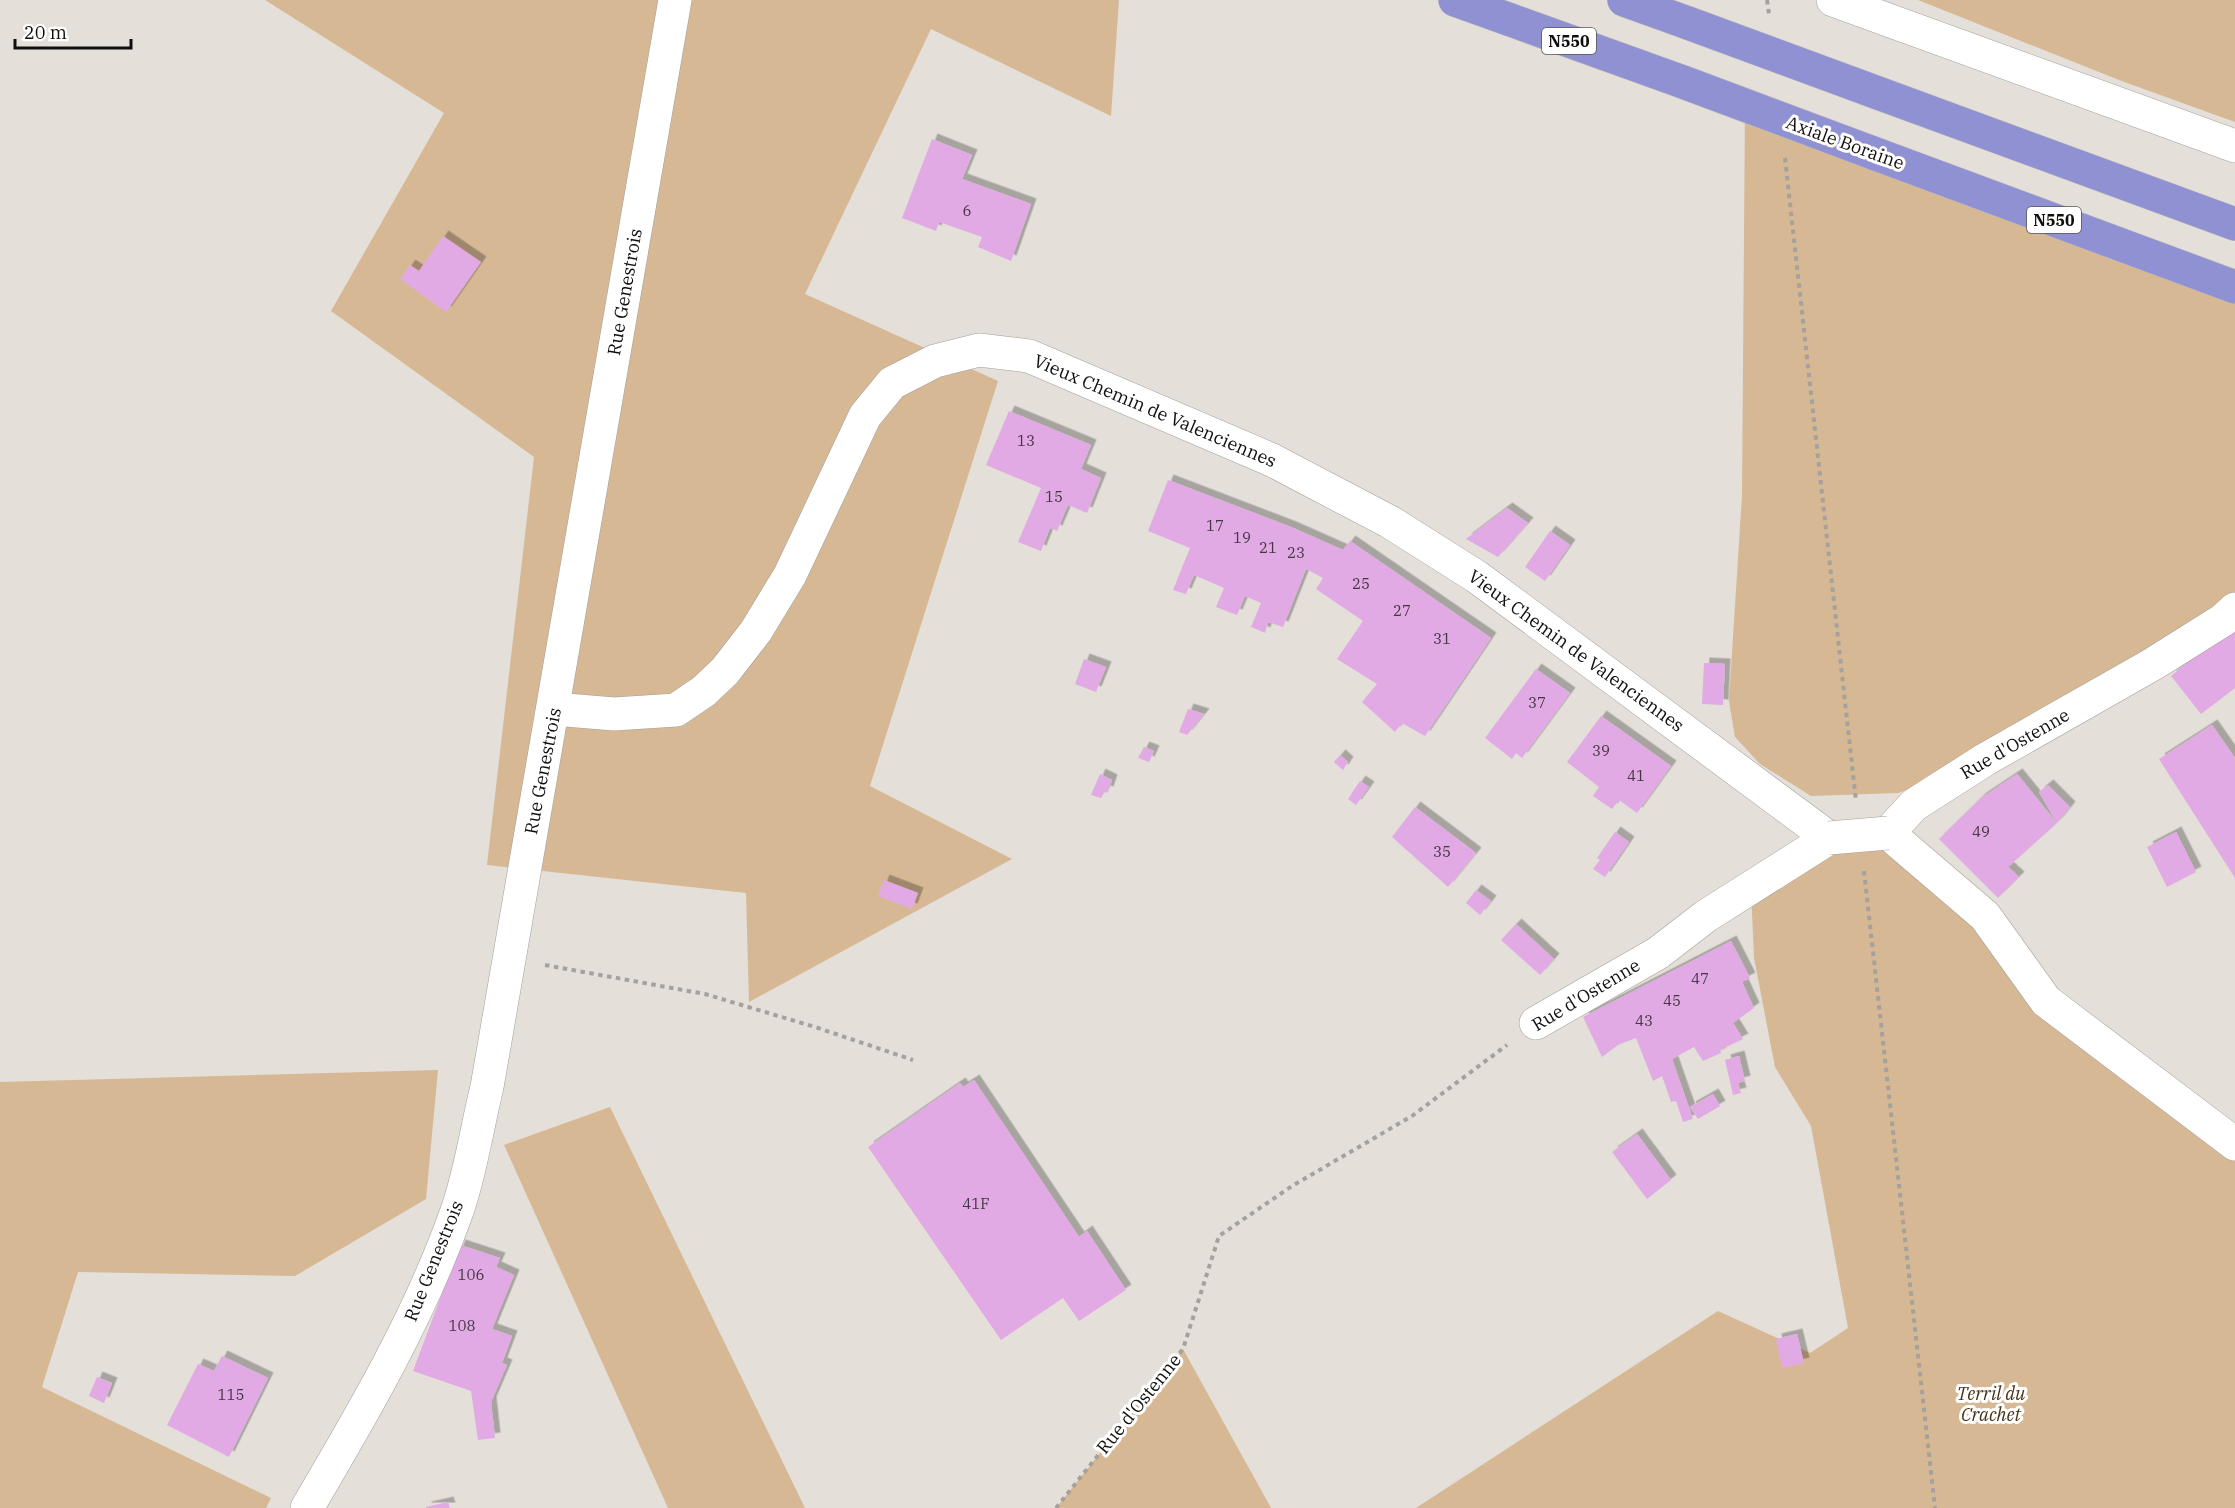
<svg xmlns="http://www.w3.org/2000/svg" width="2235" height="1508" font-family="'IBM Plex Serif',serif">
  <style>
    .green { fill: #d7b894 }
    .building { fill: #e1aae4; filter: url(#shadow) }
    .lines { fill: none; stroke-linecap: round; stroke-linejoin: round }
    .minor-casing { stroke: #a49f99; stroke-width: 34 }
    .highway-casing { stroke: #bcbcbb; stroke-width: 34 }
    .path { stroke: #a5a19c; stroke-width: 4; stroke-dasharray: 4.5 4.5; stroke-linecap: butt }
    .minor { stroke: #fff; stroke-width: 33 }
    .highway { stroke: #9091d2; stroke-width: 33 }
    .minor-bridge-casing { stroke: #a49f99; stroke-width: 34; stroke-linecap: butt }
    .highway-bridge-casing { stroke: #bcbcbb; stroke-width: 34; stroke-linecap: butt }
    .minor-bridge { stroke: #fff; stroke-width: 33 }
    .highway-bridge { stroke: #9091d2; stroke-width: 33 }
    .labels { text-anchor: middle; stroke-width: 6; stroke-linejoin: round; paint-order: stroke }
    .number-label { font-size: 15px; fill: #453643 }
    .shield { fill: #fff; stroke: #585756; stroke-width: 1.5 }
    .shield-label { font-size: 16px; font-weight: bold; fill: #110f0d }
    .street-label { font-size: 18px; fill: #110f0d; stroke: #fff }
    .park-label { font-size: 18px; font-style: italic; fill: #483217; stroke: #fff }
  </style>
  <defs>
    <filter id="shadow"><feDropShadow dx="5.5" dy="-5.5" stdDeviation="0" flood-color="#0004"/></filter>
  </defs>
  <rect width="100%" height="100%" fill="#e4dfd9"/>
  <g class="green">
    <polygon points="265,0 1119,0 1111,116 931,29 805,294 998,381 870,786 1012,859 749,1002 746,893 487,865 534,457 331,311 444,113"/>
    <polygon points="1918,0 2235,0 2235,122 2119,80"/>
    <polygon points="1745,105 2235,287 2235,609 1927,783 1898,793 1811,796 1760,764 1735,737 1729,701 1742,495"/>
    <polygon points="1888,833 2046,1001 2235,1144 2235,1508 1416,1508 1718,1311 1810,1353 1848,1328 1811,1126 1775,1067 1754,958 1751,890 1829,838"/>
    <polygon points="438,1070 426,1199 295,1276 78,1272 42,1387 271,1498 266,1508 0,1508 0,1082"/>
    <polygon points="610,1107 805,1508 668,1508 504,1145"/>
    <polygon points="1183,1349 1271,1508 1056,1508"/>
  </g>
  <g class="building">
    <polygon points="932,139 972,155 962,179 1031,204 1011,261 978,247 982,237 939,222 936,231 902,218"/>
    <polygon points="443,236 481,262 446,312 400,279 410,265 419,271"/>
    <polygon points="1009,411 1091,445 1081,469 1101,478 1087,513 1068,505 1057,531 1050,528 1041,551 1018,542 1041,488 986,465"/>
    <polygon points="1168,480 1291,527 1343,550 1350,541 1491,638 1425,736 1402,723 1395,732 1362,702 1377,684 1337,659 1363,621 1316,589 1323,578 1306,569 1283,627 1268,622 1265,633 1251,627 1261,603 1245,596 1237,615 1216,607 1224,588 1194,575 1186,594 1173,590 1190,548 1148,531"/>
    <polygon points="1507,508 1528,523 1498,557 1466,539"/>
    <polygon points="1550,531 1570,545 1545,581 1525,567"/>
    <polygon points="2235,623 2235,688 2201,714 2171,676"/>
    <polygon points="1084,659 1106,667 1096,692 1075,684"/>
    <polygon points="1704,663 1725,664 1723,705 1702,704"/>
    <polygon points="1536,669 1570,693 1522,758 1516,753 1512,759 1485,738"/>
    <polygon points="1188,709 1204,714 1187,735 1179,732"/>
    <polygon points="1601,716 1671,766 1637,813 1619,800 1612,809 1593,796 1599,787 1567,762"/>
    <polygon points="2212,725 2235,758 2235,878 2159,759"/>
    <polygon points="1144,747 1154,751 1149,762 1138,758"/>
    <polygon points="1340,755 1348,762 1343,770 1334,762"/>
    <polygon points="1100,774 1112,780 1108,792 1105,791 1101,798 1091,795"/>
    <polygon points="2017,774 2057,823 2008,867 2019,877 1998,898 1939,839 1981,798"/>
    <polygon points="1360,781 1369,787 1356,805 1348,799"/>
    <polygon points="2048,785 2070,807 2057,823 2039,792"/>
    <polygon points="1415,807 1476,853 1448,887 1392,837"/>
    <polygon points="1615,832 1629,842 1605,877 1593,869 1600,860 1597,858"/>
    <polygon points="2176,832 2196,872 2167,887 2147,847"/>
    <polygon points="884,880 918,893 912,909 878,896"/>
    <polygon points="1476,890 1491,901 1480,915 1466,903"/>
    <polygon points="1516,924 1554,959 1540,975 1501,940"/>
    <polygon points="1731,941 1750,978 1742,982 1754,1008 1733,1023 1743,1039 1720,1050 1721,1053 1703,1061 1694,1047 1672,1059 1693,1119 1683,1122 1676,1101 1671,1102 1662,1076 1653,1081 1636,1038 1618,1045 1602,1057 1583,1017"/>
    <polygon points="1739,1056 1745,1081 1738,1083 1741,1093 1733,1095 1725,1060"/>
    <polygon points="974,1080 1079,1237 1087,1231 1126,1290 1079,1321 1063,1298 1001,1340 868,1147 960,1083 963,1087"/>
    <polygon points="1713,1094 1720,1106 1698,1119 1690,1107"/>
    <polygon points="1637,1134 1671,1180 1647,1199 1612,1152"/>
    <polygon points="460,1245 500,1258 496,1267 514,1275 492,1329 512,1336 502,1363 507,1365 491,1402 495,1438 478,1440 471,1391 413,1371"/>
    <polygon points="1797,1334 1804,1363 1782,1368 1776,1339"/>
    <polygon points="222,1356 268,1378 229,1457 167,1425 198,1364 214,1371"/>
    <polygon points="97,1377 112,1383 104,1403 89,1396"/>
    <polygon points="448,1502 450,1508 426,1508 426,1507"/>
  </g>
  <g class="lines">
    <g class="minor-casing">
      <g id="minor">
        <polyline points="1833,0 2235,146"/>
        <polyline points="2235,609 2223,620 2153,664 1986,759 1942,787 1914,805 1888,833 1985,916 2046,1001 2235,1144"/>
        <polyline points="554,709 614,714 676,710 704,691 725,671 756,631 790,575 865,416 892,383 935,361 979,350 1029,356 1272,460 1390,522 1477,577 1829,838 1706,916 1658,953 1536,1023"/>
        <path d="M307,1508C363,1413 420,1316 457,1211C471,1171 477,1127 487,1087L675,0"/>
      </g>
    </g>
    <g class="highway-casing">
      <g id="highway">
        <polyline points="1455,0 1683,82"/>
        <polyline points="1624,0 1688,23"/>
        <polyline points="1878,93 2235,224"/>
        <polyline points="1873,153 2235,287"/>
      </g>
    </g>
    <g class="path">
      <polyline points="1767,0 1769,14"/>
      <polyline points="1785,158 1856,801"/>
      <polyline points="1864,871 1935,1508"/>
      <polyline points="545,965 705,994 815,1027 913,1060"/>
      <polyline points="1056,1508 1183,1349 1219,1236 1292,1186 1412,1116 1507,1045"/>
    </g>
    <use href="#minor" class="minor"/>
    <use href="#highway" class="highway"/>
    <g class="minor-bridge-casing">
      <polyline id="minor-bridge" points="1829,838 1888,833"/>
    </g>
    <g class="highway-bridge-casing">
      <g id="highway-bridge">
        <polyline points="1688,23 1878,93"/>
        <polyline points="1683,82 1873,153"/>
      </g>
    </g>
    <use href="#minor-bridge" class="minor-bridge"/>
    <use href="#highway-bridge" class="highway-bridge"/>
  </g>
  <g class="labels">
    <g class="number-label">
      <text x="967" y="216">6</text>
      <text x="1026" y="446">13</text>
      <text x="1054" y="502">15</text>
      <text x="1215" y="531">17</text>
      <text x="1242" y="543">19</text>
      <text x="1268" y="553">21</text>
      <text x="1296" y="558">23</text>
      <text x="1361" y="589">25</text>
      <text x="1402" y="616">27</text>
      <text x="1442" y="644">31</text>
      <text x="1537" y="708">37</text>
      <text x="1601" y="756">39</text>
      <text x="1636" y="781">41</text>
      <text x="1981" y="837">49</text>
      <text x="1442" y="857">35</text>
      <text x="1700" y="984">47</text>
      <text x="1672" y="1006">45</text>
      <text x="1644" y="1026">43</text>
      <text x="976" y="1209">41F</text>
      <text x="471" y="1280">106</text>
      <text x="462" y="1331">108</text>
      <text x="231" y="1400">115</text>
    </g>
    <g class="shield">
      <rect x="1542" y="28" width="54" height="26" rx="4.5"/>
      <rect x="2027" y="207" width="54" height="26" rx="4.5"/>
    </g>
    <g class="shield-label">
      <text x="1569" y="47">N550</text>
      <text x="2054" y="226">N550</text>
    </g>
    <g class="street-label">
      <text transform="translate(1845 143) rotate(20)" y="6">Axiale Boraine</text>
      <text transform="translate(625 292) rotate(-80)" y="6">Rue Genestrois</text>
      <text transform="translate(1155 411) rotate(23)" y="6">Vieux Chemin de Valenciennes</text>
      <text transform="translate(1576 651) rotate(36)" y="6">Vieux Chemin de Valenciennes</text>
      <text transform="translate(2015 744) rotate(-30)" y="6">Rue d'Ostenne</text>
      <text transform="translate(543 771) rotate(-79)" y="6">Rue Genestrois</text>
      <text transform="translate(1586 995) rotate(-31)" y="6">Rue d'Ostenne</text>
      <text transform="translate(434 1261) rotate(-68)" y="6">Rue Genestrois</text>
      <text transform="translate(1139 1404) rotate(-51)" y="6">Rue d'Ostenne</text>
    </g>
    <g class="park-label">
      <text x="1991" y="1400">Terril du<tspan x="1991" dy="21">Crachet</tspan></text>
    </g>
  </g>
  <path d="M15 39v9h116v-9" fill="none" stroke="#110f0d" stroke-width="3"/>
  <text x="24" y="39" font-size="18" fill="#110f0d" stroke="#ffffff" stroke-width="4.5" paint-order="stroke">20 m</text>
</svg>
